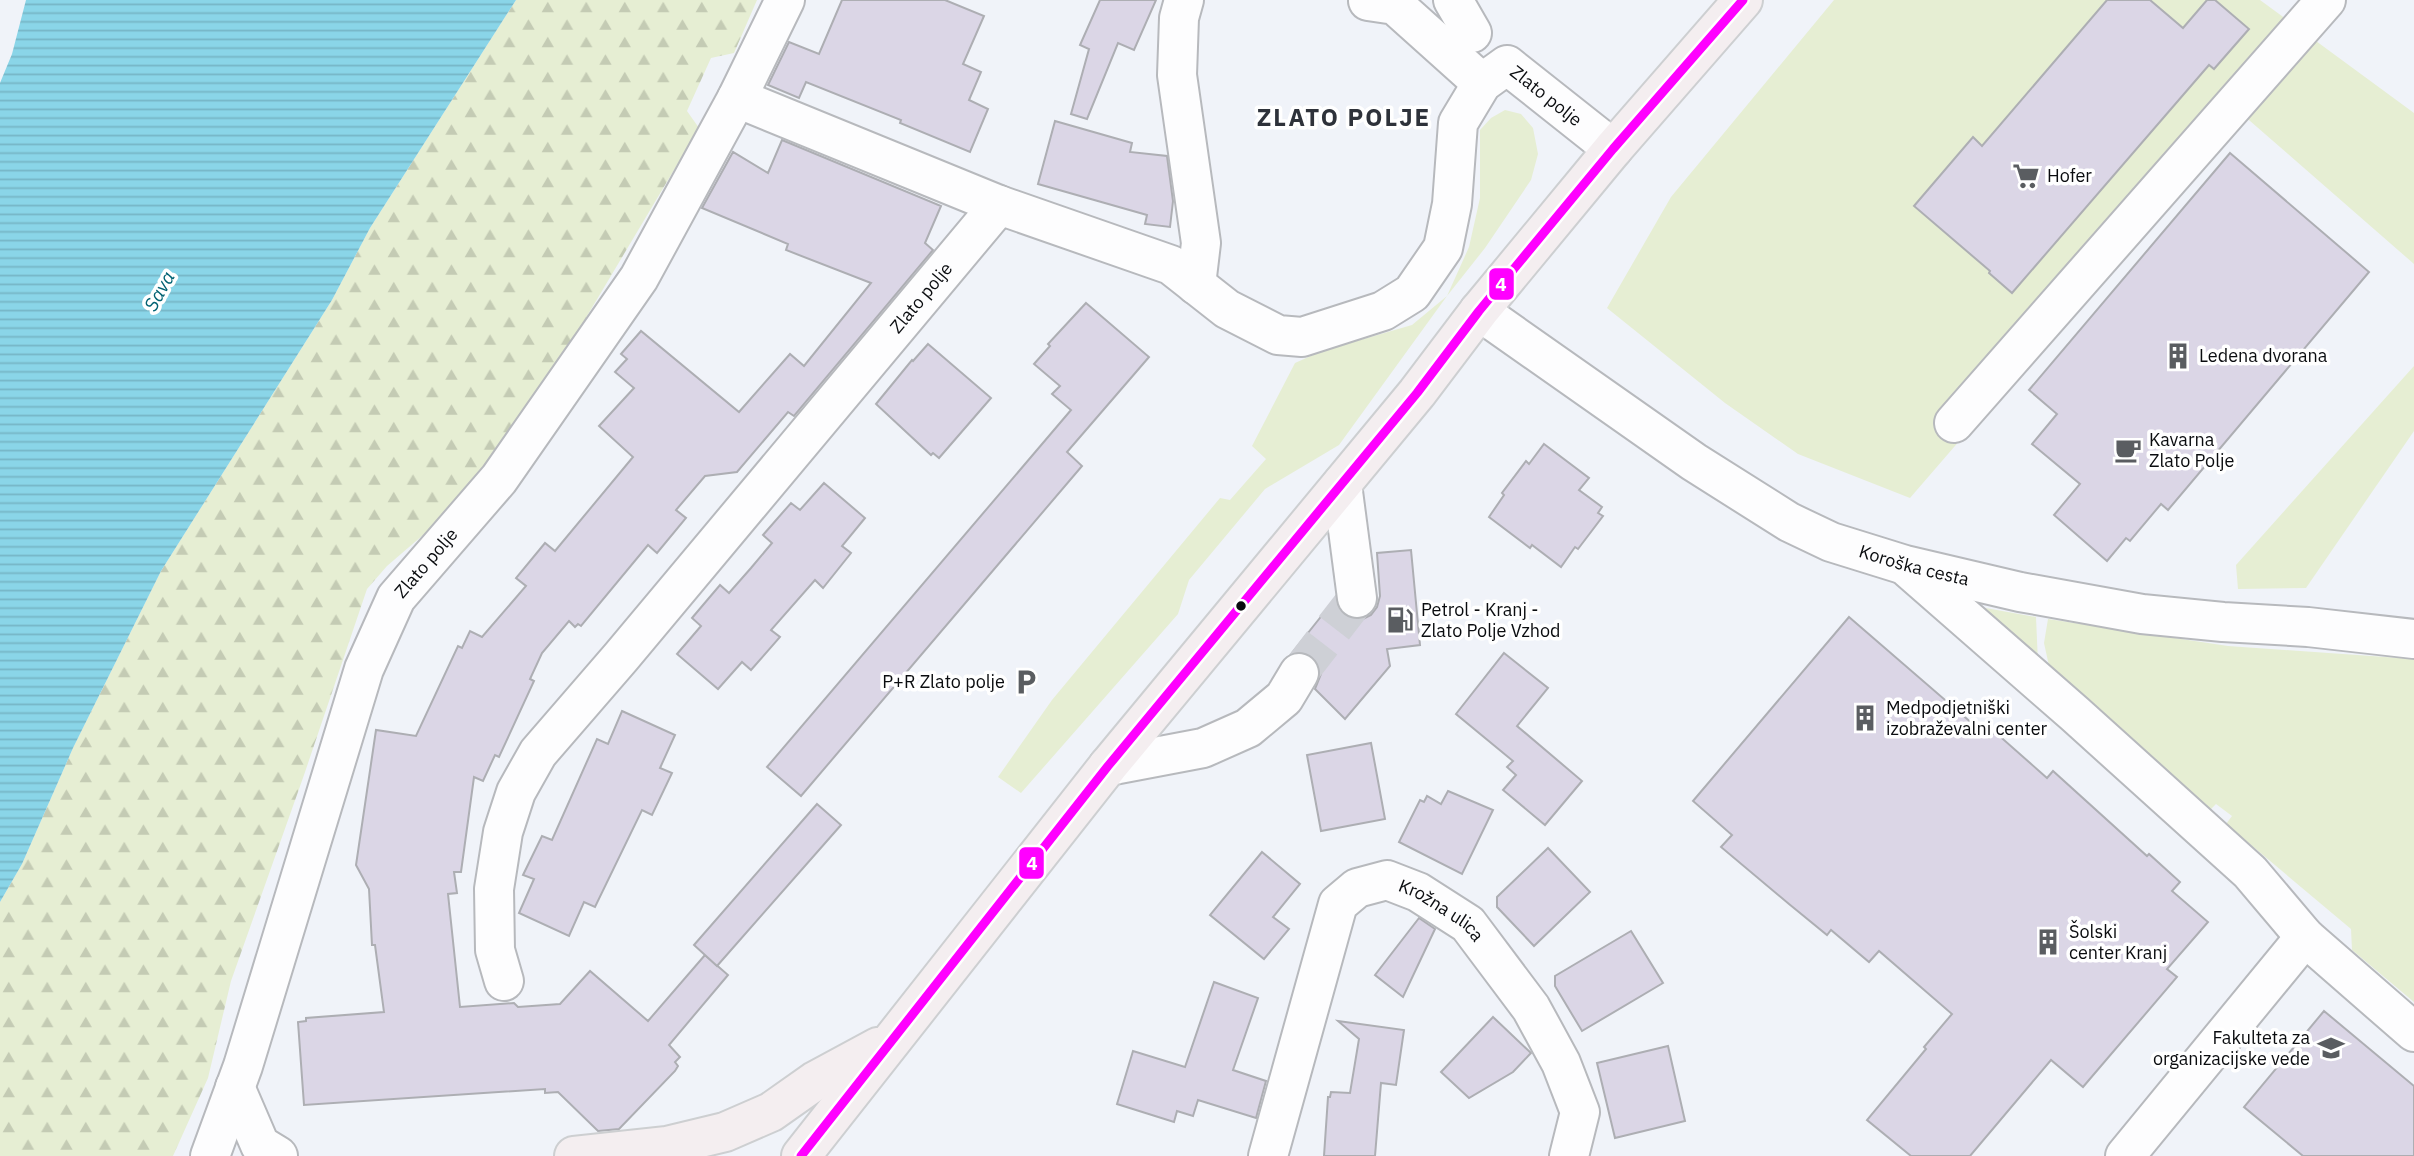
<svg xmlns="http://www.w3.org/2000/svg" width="2414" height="1156" font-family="'IBM Plex Sans',sans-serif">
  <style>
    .green { fill: #e6eed3 }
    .forest { fill: url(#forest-firs) }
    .water { fill: url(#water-rules) }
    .building { fill: #dbd6e6; stroke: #adaeb3; stroke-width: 2 }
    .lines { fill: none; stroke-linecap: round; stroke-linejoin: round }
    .minor-tunnel { stroke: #ced0d6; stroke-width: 38; stroke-dasharray: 38 19; stroke-linecap: butt }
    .minor-casing { stroke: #b7b9bd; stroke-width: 42 }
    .major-casing { stroke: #cdcfd1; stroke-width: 42 }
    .minor { stroke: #fdfdfe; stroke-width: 38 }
    .major { stroke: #f4eef0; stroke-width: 38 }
    .bus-1-casing { stroke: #fff; stroke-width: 14 }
    .bus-1 { stroke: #f0f; stroke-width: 9 }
    .bus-dot { fill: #0a0c0f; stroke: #fff; stroke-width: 2.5 }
    .labels { text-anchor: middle; stroke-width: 7; stroke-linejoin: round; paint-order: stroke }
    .street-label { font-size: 18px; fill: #0a0c0f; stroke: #fff }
    .poi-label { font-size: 18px; fill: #0a0c0f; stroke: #fff; text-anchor: start }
    .water-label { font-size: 19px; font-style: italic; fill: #026273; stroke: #fff }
    .district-label { font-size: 24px; font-weight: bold; letter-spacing: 2px; fill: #2e323a; stroke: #fff }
    .line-badge { stroke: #fff; stroke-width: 2.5 }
    .badge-label { font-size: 19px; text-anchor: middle; font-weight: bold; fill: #fff }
  </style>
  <defs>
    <pattern id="forest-firs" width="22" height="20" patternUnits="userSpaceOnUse" patternTransform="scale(1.75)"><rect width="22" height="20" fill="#e6eed3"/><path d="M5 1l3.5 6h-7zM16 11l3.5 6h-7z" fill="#c4cbb4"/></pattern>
    <pattern id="water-rules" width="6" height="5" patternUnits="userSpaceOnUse" patternTransform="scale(1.75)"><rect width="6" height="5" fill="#8ad5e8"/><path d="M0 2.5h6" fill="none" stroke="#76b6c6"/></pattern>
  </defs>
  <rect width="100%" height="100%" fill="#f0f3f9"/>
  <g class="green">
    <polygon points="1834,0 2260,0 2414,113 2414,264 2242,114 1910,498 1798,454 1725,403 1607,308 1671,197"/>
    <polygon points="1505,110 1521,114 1533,128 1538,154 1531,180 1485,248 1447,296 1339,445 1265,489 1189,580 1178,614 1021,793 998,777 1052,700 1220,498 1230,500 1266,459 1252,446 1295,363 1322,351 1412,325 1447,296 1469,247 1480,198 1480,130 1491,118"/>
    <polygon points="2414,366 2414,431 2306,588 2238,589 2236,565"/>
    <polygon points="1969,605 2036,617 2038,663"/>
    <polygon points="2048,619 2228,646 2414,659 2414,1002 2352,950 2351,929 2226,824 2232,816 2216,804 2209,811 2051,675 2044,643"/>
  </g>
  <polygon class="forest" points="516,0 757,0 734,53 711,58 687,111 699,128 540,395 486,472 444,517 387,566 367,589 304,775 231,981 208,1078 173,1156 0,1156 0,902 22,864 73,748 161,571 332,300 370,228"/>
  <polygon class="water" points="26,0 516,0 370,228 332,300 161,571 73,748 22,864 0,902 0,83 12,54"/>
  <g class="building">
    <polygon points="842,0 945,0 984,16 963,64 981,72 969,100 988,109 970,152 900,123 901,120 806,82 799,98 768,85 789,42 819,54"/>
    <polygon points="1100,0 1156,0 1134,50 1118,43 1087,119 1071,114 1089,49 1080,45"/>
    <polygon points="2107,0 2150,0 2183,28 2207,0 2215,0 2249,29 2214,69 2209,65 2012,293 1989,273 1990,271 1914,206 1973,137 1982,146"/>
    <polygon points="1055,121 1132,143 1130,152 1167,156 1173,201 1170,227 1145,224 1147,215 1038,184"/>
    <polygon points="782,140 941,206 925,243 933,250 794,416 788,412 737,472 705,476 676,510 686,518 657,553 648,545 581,626 578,624 575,627 569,621 542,653 530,679 534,681 499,757 495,755 483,781 474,777 461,872 454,872 457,893 448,894 460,1007 514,1003 518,1007 560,1004 590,971 648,1021 705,955 728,975 669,1045 680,1057 675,1062 678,1066 675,1071 619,1129 598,1131 558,1092 545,1093 545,1089 304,1105 298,1022 306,1021 306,1018 384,1012 375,945 372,945 369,889 356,865 376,730 416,736 458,646 462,648 470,631 482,637 526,586 516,578 545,543 555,551 633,457 599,426 634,388 615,372 627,359 621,354 641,331 739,412 790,354 804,366 871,283 786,250 788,244 702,208 733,152 768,173"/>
    <polygon points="2230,153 2369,272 2168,510 2161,504 2130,541 2126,538 2107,561 2054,515 2080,484 2032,444 2057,414 2029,390"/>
    <polygon points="1086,303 1149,357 1067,452 1082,466 801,796 767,767 1071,410 1052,394 1060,386 1034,364 1050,346 1048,344"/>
    <polygon points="928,344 991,398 939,458 933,453 931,455 876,404 912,360 913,361"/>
    <polygon points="1544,444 1589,478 1579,490 1602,507 1598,513 1603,516 1578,549 1575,547 1561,567 1532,545 1530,548 1489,517 1504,495 1502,493 1526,461 1529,464"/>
    <polygon points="824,483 865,518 842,546 851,553 823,588 815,580 771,630 780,637 751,670 742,662 718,689 677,654 701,626 692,618 720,585 729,593 751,568 772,543 763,535 791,503 800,510"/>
    <polygon points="1411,550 1420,645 1387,649 1390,666 1345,719 1315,689 1321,674 1318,662 1310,654 1300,651 1292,653 1335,599 1339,611 1348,618 1361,620 1371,615 1377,607 1380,596 1377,553"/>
    <polygon points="1849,617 1989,738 1995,732 2047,778 2053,771 2147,856 2149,854 2180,882 2172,891 2208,922 2167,969 2177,977 2083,1087 2051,1060 1970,1156 1911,1156 1867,1120 1926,1049 1924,1047 1952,1014 1879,951 1869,962 1831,930 1827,935 1789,904 1721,847 1732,835 1693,801"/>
    <polygon points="1504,653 1548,688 1517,726 1582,781 1545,825 1503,790 1516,775 1507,767 1513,761 1456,714"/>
    <polygon points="622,711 675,735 660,768 672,773 652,815 642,810 595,907 584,902 569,936 519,913 534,879 523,875 542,836 552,840 597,739 608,744"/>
    <polygon points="1371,743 1385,819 1321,831 1307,755"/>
    <polygon points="1448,791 1493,810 1462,874 1399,842 1420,800 1424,802 1427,796 1441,804"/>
    <polygon points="817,804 841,825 717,966 694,945"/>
    <polygon points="1548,848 1590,892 1534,946 1497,907 1497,897"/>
    <polygon points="1262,852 1300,884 1273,917 1289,929 1264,959 1210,915"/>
    <polygon points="1419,918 1435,929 1403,997 1375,975"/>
    <polygon points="1631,931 1663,983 1582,1031 1555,986 1555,976"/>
    <polygon points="1214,982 1258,998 1233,1070 1266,1081 1256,1118 1198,1100 1193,1116 1177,1111 1174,1122 1117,1104 1133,1051 1185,1067"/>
    <polygon points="2324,1011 2414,1086 2414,1156 2303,1156 2244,1107"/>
    <polygon points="1493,1017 1531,1053 1513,1072 1469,1098 1441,1072"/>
    <polygon points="1338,1021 1404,1030 1396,1085 1381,1083 1375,1156 1324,1156 1328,1097 1330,1097 1331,1092 1350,1093 1359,1039"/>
    <polygon points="1668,1046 1685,1121 1615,1138 1597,1063"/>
  </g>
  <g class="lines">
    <polyline class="minor-tunnel" points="1299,673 1357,598"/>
    <g class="minor-casing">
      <g id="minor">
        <polyline points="1184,0 1179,18 1177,75 1201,243 1196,285"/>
        <polyline points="1453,0 1472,33"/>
        <polyline points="1368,1 1395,5 1482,83"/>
        <path id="s1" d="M737,98L999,205L1171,265L1227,309L1278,335L1302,337L1383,311L1412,293L1443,248L1452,204L1458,123L1482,83L1507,65L1613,149"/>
        <path id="s2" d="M1479,311L1694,462L1789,522L1831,542L1905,565L2020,592L2142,614L2223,622L2308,627L2414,639"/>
        <polyline points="1954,423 2326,0"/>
        <polyline points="1342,484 1357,598"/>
        <polyline points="1909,569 2075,714 2250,872 2305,937 2414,1032"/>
        <polyline points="1108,766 1203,748 1248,728 1284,698 1299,673"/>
        <path id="s3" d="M504,981L495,950L494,889L503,832L516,792L538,753L621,657L999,205"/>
        <polyline points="235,1087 260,1145 278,1156"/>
        <path id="s4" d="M210,1156L243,1066L364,669L396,598L499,479L639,278L737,98L785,0"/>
        <path id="s5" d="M1268,1156L1338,904L1357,888L1387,880L1418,892L1468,924L1531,1008L1561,1063L1580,1112L1569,1156"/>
        <polyline points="2125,1156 2305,937"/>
      </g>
    </g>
    <g class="major-casing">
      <g id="major">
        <polyline points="574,1156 667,1146 725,1132 771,1112 815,1081 878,1047"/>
        <polyline points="801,1156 1108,766 1417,393 1479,311 1613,149 1743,0"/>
      </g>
    </g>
    <use href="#minor" class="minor"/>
    <use href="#major" class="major"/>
    <g class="bus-1-casing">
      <polyline id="bus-1" points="801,1156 1108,766 1417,393 1479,311 1613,149 1743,0"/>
    </g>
    <use href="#bus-1" class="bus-1"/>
  </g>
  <defs>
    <g id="supermarket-bare" transform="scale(2.1)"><path d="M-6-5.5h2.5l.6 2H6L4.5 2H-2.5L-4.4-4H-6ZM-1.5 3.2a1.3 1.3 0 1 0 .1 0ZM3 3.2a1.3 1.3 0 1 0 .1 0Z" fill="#5a5d61" stroke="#fff" stroke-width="2.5" paint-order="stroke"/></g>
    <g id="building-bare" transform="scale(2.1)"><path d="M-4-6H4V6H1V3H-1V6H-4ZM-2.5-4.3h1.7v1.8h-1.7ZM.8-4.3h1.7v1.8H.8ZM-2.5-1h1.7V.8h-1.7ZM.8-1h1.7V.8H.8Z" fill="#5a5d61" stroke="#fff" stroke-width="2.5" paint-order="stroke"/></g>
    <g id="cafe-bare" transform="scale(2.1)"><path d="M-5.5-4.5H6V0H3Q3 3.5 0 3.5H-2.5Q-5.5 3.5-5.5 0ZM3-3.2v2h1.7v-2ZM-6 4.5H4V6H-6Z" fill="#5a5d61" stroke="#fff" stroke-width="2.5" paint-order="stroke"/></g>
    <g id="fuel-bare" transform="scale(2.1)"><path d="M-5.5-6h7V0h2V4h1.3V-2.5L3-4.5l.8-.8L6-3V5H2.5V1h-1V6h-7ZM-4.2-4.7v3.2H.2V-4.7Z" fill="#5a5d61" stroke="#fff" stroke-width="2.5" paint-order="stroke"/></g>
    <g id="parking-bare" transform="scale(2.1)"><path d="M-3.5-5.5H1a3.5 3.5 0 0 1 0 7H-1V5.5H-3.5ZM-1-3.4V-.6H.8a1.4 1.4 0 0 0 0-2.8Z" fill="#5a5d61" stroke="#fff" stroke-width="2.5" paint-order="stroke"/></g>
    <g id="university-bare" transform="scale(2.1)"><path d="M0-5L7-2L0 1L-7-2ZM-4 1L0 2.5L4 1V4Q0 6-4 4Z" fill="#5a5d61" stroke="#fff" stroke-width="2.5" paint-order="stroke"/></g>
  </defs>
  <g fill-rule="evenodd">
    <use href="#supermarket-bare" x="2026" y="176"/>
    <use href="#building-bare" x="2178" y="356"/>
    <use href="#cafe-bare" x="2128" y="450"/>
    <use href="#fuel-bare" x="1400" y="620"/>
    <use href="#parking-bare" x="1026" y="682"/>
    <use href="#building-bare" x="1865" y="718"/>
    <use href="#building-bare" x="2048" y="942"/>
    <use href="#university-bare" x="2331" y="1048"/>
  </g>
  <circle class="bus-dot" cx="1241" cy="606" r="6"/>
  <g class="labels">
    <g class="street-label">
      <text dy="6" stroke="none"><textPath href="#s1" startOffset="1045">Zlato polje</textPath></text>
      <text dy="6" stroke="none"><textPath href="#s3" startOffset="833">Zlato polje</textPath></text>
      <text dy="6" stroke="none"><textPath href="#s4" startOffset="635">Zlato polje</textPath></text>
      <text dy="6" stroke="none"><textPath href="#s2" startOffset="508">Koroška cesta</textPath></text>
      <text dy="6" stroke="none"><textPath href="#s5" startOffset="380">Krožna ulica</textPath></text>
    </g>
    <g class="poi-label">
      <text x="2047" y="182">Hofer</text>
      <text x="2199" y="362">Ledena dvorana</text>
      <text x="2149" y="446">Kavarna<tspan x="2149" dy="21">Zlato Polje</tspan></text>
      <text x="1421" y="616">Petrol - Kranj -<tspan x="1421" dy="21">Zlato Polje Vzhod</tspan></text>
      <text x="1005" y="688" text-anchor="end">P+R Zlato polje</text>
      <text x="1886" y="714">Medpodjetniški<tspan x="1886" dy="21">izobraževalni center</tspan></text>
      <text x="2069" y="938">Šolski<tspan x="2069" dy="21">center Kranj</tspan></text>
      <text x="2310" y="1044" text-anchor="end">Fakulteta za<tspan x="2310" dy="21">organizacijske vede</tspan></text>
    </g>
    <g class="water-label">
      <text transform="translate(159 291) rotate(-61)" y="7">Sava</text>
    </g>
    <g class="district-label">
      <text x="1344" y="126">ZLATO POLJE</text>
    </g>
  </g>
  <g class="line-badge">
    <rect x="1488" y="267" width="27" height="34" rx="7" fill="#f0f"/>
    <rect x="1018" y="846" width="27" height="34" rx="7" fill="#f0f"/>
  </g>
  <g class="badge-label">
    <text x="1501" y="291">4</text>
    <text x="1032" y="870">4</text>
  </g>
</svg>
